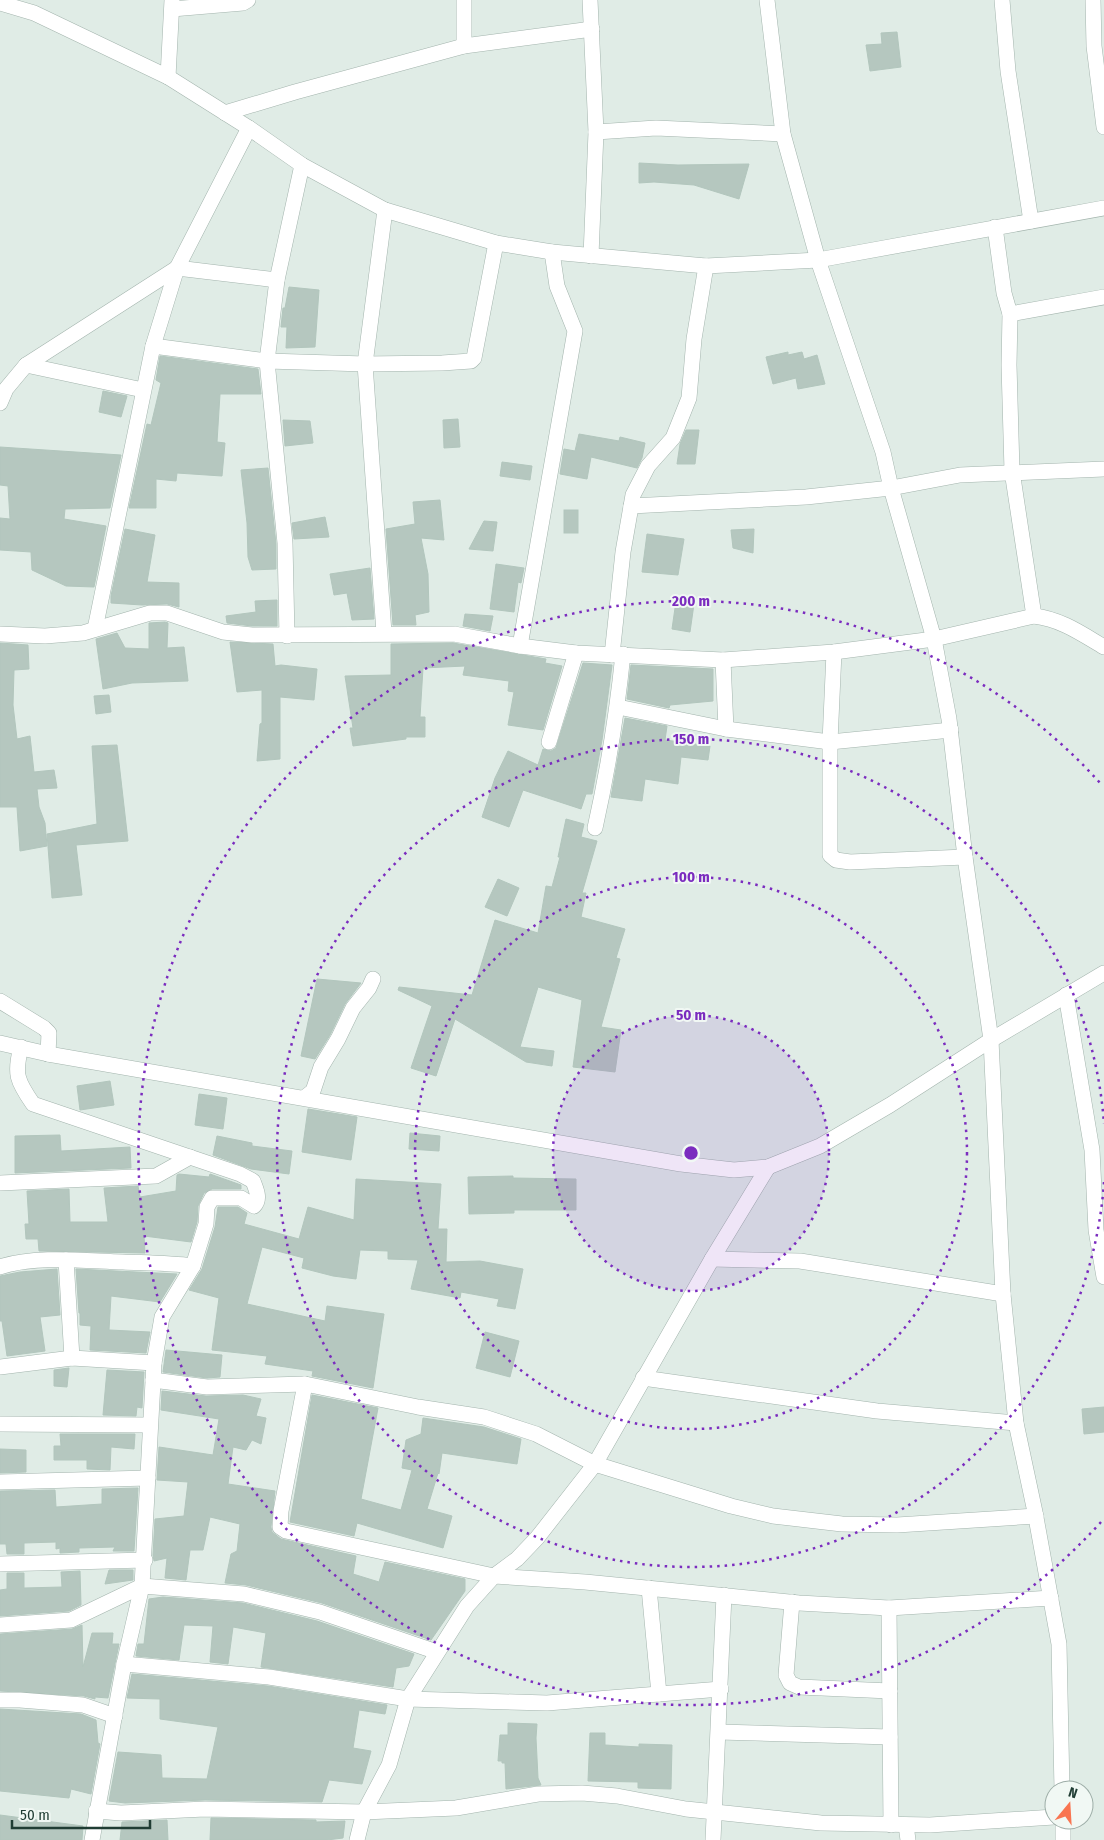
<svg xmlns="http://www.w3.org/2000/svg" width="1104" height="1840" font-family="'Fira Sans Condensed',sans-serif">
  <style>
    .building { fill: #b5c7bf; stroke: #b2c6bd }
    .lines { fill: none; stroke-linecap: round; stroke-linejoin: round }
    .street-casing { stroke: #a3b4ad; stroke-width: 16 }
    .street { stroke: #fff; stroke-width: 15 }
    .ring { fill: none; stroke: #7b2cbf; stroke-width: 2.5; stroke-dasharray: 2.5 5 }
    .centre { fill: #7b2cbf; stroke: #f1f8f4; stroke-width: 2.5 }
    .ring-label { font-size: 15px; text-anchor: middle; font-weight: bold; fill: #7b2cbf; stroke: #f1f8f4; stroke-width: 4; stroke-linejoin: round; paint-order: stroke }
  </style>
  <rect width="100%" height="100%" fill="#e0ece6"/>
  <g class="building">
    <polygon points="897,32 901,67 870,71 866,45 882,44 881,33"/>
    <polygon points="639,163 678,165 749,164 739,199 694,185 654,182 639,183"/>
    <polygon points="289,287 319,290 315,347 286,348 287,327 281,327 283,308 285,308"/>
    <polygon points="788,352 788,355 802,352 804,359 817,355 825,384 798,389 796,378 773,384 766,357"/>
    <polygon points="160,356 258,369 261,394 220,394 217,442 225,443 222,476 177,473 176,481 156,479 156,508 129,508 147,424 151,425 161,383 156,380"/>
    <polygon points="103,391 127,396 121,417 99,412"/>
    <polygon points="458,419 460,447 444,448 443,420"/>
    <polygon points="283,420 310,421 313,443 285,446"/>
    <polygon points="686,430 699,430 695,464 677,464 680,444"/>
    <polygon points="579,434 619,441 620,437 645,443 642,458 637,468 591,457 587,479 560,474 564,449 575,451"/>
    <polygon points="0,447 121,455 110,508 65,509 64,519 106,526 94,587 66,586 32,570 31,552 0,550 0,518 10,519 8,486 0,485"/>
    <polygon points="502,462 532,466 530,480 500,476"/>
    <polygon points="268,468 276,544 276,569 252,570 248,557 247,523 241,470"/>
    <polygon points="440,500 444,540 421,538 428,574 429,612 415,615 416,625 393,625 386,529 415,524 413,502"/>
    <rect x="564" y="510" width="14" height="23"/>
    <polygon points="325,517 329,537 294,539 292,523"/>
    <polygon points="484,521 497,522 493,551 469,549"/>
    <polygon points="125,529 155,535 147,582 179,583 179,607 167,604 142,605 111,603 111,596"/>
    <polygon points="754,529 753,553 733,548 731,530"/>
    <polygon points="647,534 684,539 678,575 642,572"/>
    <polygon points="496,564 524,568 521,583 518,582 514,612 490,609"/>
    <polygon points="370,568 374,619 352,620 347,593 334,595 330,574"/>
    <polygon points="277,600 277,626 252,626 227,623 226,616 256,612 255,601"/>
    <polygon points="676,601 694,604 690,632 672,629"/>
    <polygon points="465,614 493,616 490,631 463,626"/>
    <polygon points="165,622 168,623 167,648 184,647 188,681 132,683 103,689 96,639 117,633 125,648 149,649 149,623"/>
    <polygon points="230,642 273,644 275,666 281,665 317,669 314,700 280,697 280,759 257,761 260,724 262,723 262,690 237,692"/>
    <polygon points="0,643 28,645 29,669 14,670 13,705 17,739 30,736 34,772 54,770 57,788 37,789 39,807 45,823 47,846 20,851 17,807 0,807"/>
    <polygon points="453,643 546,659 545,663 562,666 543,730 508,725 514,692 508,691 509,681 463,675 465,666 423,668 420,717 425,717 425,737 406,737 406,739 353,746 350,728 353,728 345,676 391,675 391,644"/>
    <polygon points="583,663 612,665 602,740 592,794 586,794 581,809 523,790 509,827 482,817 495,778 508,751 538,765 543,749 551,751 556,748"/>
    <polygon points="631,665 713,669 713,701 670,705 669,708 627,699"/>
    <polygon points="109,695 111,712 96,714 94,696"/>
    <polygon points="625,718 667,726 665,740 710,746 708,760 681,757 678,784 645,779 642,801 611,797"/>
    <polygon points="117,745 128,841 76,845 82,895 52,898 47,834 97,824 92,746"/>
    <polygon points="566,819 584,824 581,837 597,841 582,893 586,893 581,917 625,929 616,958 620,959 601,1027 621,1030 615,1072 573,1067 582,1000 538,987 520,1047 554,1051 552,1066 526,1062 455,1019 436,1076 411,1068 432,1006 398,990 399,987 472,995 495,920 538,933 546,886 552,887 560,857 558,857"/>
    <polygon points="498,879 519,888 507,916 485,907"/>
    <polygon points="317,979 361,983 345,1004 330,1035 315,1059 301,1056"/>
    <polygon points="110,1081 114,1105 80,1110 77,1086"/>
    <polygon points="199,1094 227,1098 223,1129 195,1125"/>
    <polygon points="308,1109 357,1117 351,1160 302,1152"/>
    <polygon points="410,1133 440,1136 439,1151 409,1149"/>
    <polygon points="60,1135 61,1151 130,1147 131,1168 15,1173 15,1136"/>
    <polygon points="217,1136 252,1143 252,1146 292,1151 289,1174 251,1169 213,1155"/>
    <polygon points="179,1174 209,1177 210,1174 241,1185 241,1189 212,1189 204,1193 198,1206 197,1222 191,1242 144,1236 145,1253 39,1251 38,1239 26,1239 25,1224 29,1224 27,1191 69,1189 70,1222 108,1222 104,1188 138,1186 140,1197 176,1191 177,1175"/>
    <polygon points="513,1176 513,1178 576,1179 576,1210 514,1210 514,1213 469,1214 468,1177"/>
    <polygon points="356,1179 441,1184 438,1229 447,1229 446,1262 480,1261 523,1269 515,1309 497,1306 499,1299 461,1292 460,1298 411,1289 418,1260 388,1259 388,1251 360,1250 356,1279 333,1276 302,1268 304,1258 262,1247 247,1304 325,1321 327,1306 384,1314 373,1388 312,1376 313,1371 265,1364 267,1356 212,1350 219,1298 189,1290 202,1269 215,1227 218,1207 238,1207 247,1213 244,1224 299,1239 308,1207 354,1220"/>
    <polygon points="57,1269 60,1315 40,1317 45,1351 7,1356 2,1321 0,1321 0,1276 20,1272"/>
    <polygon points="76,1269 177,1274 160,1302 111,1296 109,1330 150,1332 146,1353 90,1350 91,1326 80,1325 80,1313 79,1313"/>
    <polygon points="485,1332 519,1341 510,1377 476,1368"/>
    <polygon points="166,1350 222,1355 220,1377 207,1378 163,1372"/>
    <polygon points="69,1368 67,1387 54,1386 54,1370"/>
    <polygon points="107,1370 144,1372 142,1408 137,1407 136,1416 103,1415"/>
    <polygon points="162,1391 206,1396 243,1395 261,1399 256,1416 266,1418 261,1444 252,1440 246,1450 233,1447 228,1484 275,1491 271,1527 272,1532 281,1539 356,1556 353,1574 379,1582 385,1562 465,1579 465,1591 431,1640 322,1603 246,1585 225,1583 231,1554 237,1551 240,1524 210,1517 203,1550 190,1550 186,1580 165,1578 167,1558 154,1561 153,1555 155,1519 184,1516 188,1482 157,1480 159,1447 213,1455 219,1419 161,1410"/>
    <polygon points="312,1395 378,1408 361,1499 401,1510 412,1470 402,1468 406,1440 421,1434 423,1418 484,1427 521,1439 517,1464 442,1453 439,1474 438,1473 427,1509 452,1516 443,1548 357,1523 354,1536 290,1522"/>
    <polygon points="1104,1407 1104,1432 1084,1434 1082,1409"/>
    <polygon points="60,1434 135,1434 134,1449 111,1447 110,1470 87,1469 87,1460 54,1460 54,1446 61,1446"/>
    <polygon points="0,1449 26,1450 26,1472 0,1473"/>
    <polygon points="138,1488 134,1551 113,1551 115,1547 79,1548 79,1552 60,1553 60,1548 56,1549 56,1542 24,1543 24,1554 7,1554 6,1544 0,1544 0,1491 55,1490 56,1507 102,1504 102,1489"/>
    <polygon points="109,1570 133,1570 133,1580 105,1584"/>
    <polygon points="80,1571 81,1605 69,1611 0,1616 0,1590 7,1589 7,1573 24,1573 24,1588 62,1587 61,1572"/>
    <polygon points="163,1597 243,1603 317,1621 414,1654 409,1666 396,1668 393,1687 261,1667 266,1633 233,1627 228,1664 210,1662 213,1626 184,1625 179,1660 136,1656 138,1644 144,1644 149,1599"/>
    <polygon points="82,1625 83,1667 92,1633 113,1633 112,1644 119,1644 108,1698 95,1697 95,1699 84,1696 0,1691 0,1634 72,1629"/>
    <polygon points="132,1674 268,1686 387,1705 385,1714 359,1710 353,1748 371,1751 362,1784 329,1780 322,1802 205,1800 125,1803 109,1801 118,1752 161,1755 162,1778 207,1779 218,1727 160,1719 160,1699 127,1698"/>
    <polygon points="0,1709 81,1714 96,1720 98,1743 100,1744 91,1794 71,1789 69,1798 0,1791"/>
    <polygon points="508,1723 537,1724 536,1738 538,1778 541,1785 506,1789 505,1763 502,1763 502,1761 498,1761 500,1735 508,1735"/>
    <polygon points="590,1733 605,1733 605,1745 639,1747 639,1744 672,1745 671,1789 638,1788 638,1782 588,1781"/>
    <polygon points="0,1815 83,1826 82,1840 0,1840"/>
    <polygon points="211,1818 316,1820 316,1822 345,1821 343,1838 327,1840 210,1840"/>
    <polygon points="167,1820 168,1840 120,1840 122,1822"/>
  </g>
  <g class="lines">
    <g class="street-casing">
      <g id="street">
        <polyline points="590,0 596,132 591,256"/>
        <polyline points="767,0 783,134 818,260 883,452 891,488 934,639 949,719 965,857 991,1040 1003,1294 1016,1423 1035,1512 1059,1644 1062,1790"/>
        <polyline points="1002,0 1008,71 1031,221"/>
        <polyline points="1093,0 1094,46 1104,127"/>
        <polyline points="0,3 34,13 168,77 249,128 302,165 385,210 496,243 552,252 706,266 818,260 1104,208"/>
        <polyline points="172,9 243,3 248,0"/>
        <polyline points="464,46 464,0"/>
        <polyline points="168,77 172,0"/>
        <polyline points="225,113 295,92 464,46 592,29"/>
        <polyline points="596,132 656,128 783,134"/>
        <polyline points="995,227 1004,293 1010,314 1009,365 1012,471 1034,616"/>
        <polyline points="1010,314 1104,297"/>
        <polyline points="153,346 267,361 365,364 442,363 471,361 474,358 496,243"/>
        <polyline points="26,365 143,390"/>
        <polyline points="0,403 6,389 26,365 177,268 277,280"/>
        <polyline points="631,506 806,497 891,488 960,475 1104,469"/>
        <polyline points="95,629 153,346 177,268 249,128"/>
        <polyline points="384,633 365,364 385,210"/>
        <path d="M0,634L45,636L83,633L150,613H167L223,632L252,635L454,634L520,646L576,653L723,660L834,652L934,639L1034,616C1061,619 1082,634 1104,647"/>
        <polyline points="287,636 285,543 267,361 277,280 302,165"/>
        <polyline points="520,646 575,331 557,286 552,252"/>
        <polyline points="834,652 830,742 830,855 836,860 850,862 965,857"/>
        <polyline points="612,655 623,552 633,495 648,466 673,438 689,398 694,339 706,266"/>
        <polyline points="723,660 726,729"/>
        <polyline points="618,707 726,729 830,742 951,730"/>
        <polyline points="549,742 576,653"/>
        <path d="M595,828C608,770 617,713 623,654"/>
        <polyline points="1066,995 1092,1150 1096,1230 1104,1277"/>
        <polyline points="0,1001 44,1028 49,1033 48,1054"/>
        <polyline points="0,1043 48,1054 681,1164 734,1170 768,1167 820,1146 890,1105 991,1040 1104,973"/>
        <path d="M21,1047C14,1074 17,1081 33,1104L240,1174L253,1181C256,1189 261,1199 254,1206L241,1198H212L207,1207L206,1224L193,1266L162,1317L154,1363L142,1586L124,1664L92,1840"/>
        <polyline points="304,1098 313,1091 321,1067 338,1039 353,1008 369,988 373,979"/>
        <polyline points="0,1183 156,1176 190,1157"/>
        <polyline points="712,1259 800,1261 1003,1294"/>
        <polyline points="66,1260 72,1358"/>
        <path d="M0,1267C35,1255 86,1261 123,1262C147,1263 169,1263 193,1266"/>
        <polyline points="0,1367 72,1358 154,1363"/>
        <polyline points="643,1378 877,1411 1016,1423"/>
        <polyline points="153,1380 207,1387 305,1384 418,1407 484,1417 536,1434 595,1464 731,1506 773,1516 842,1524 897,1525 1036,1516"/>
        <polyline points="305,1384 281,1511 280,1527 286,1531 494,1576 585,1582 799,1603 889,1608 1051,1598"/>
        <polyline points="0,1424 150,1425"/>
        <polyline points="0,1482 148,1478"/>
        <polyline points="0,1564 145,1560"/>
        <polyline points="649,1588 659,1694"/>
        <polyline points="792,1602 786,1675 790,1683 799,1687 890,1691"/>
        <polyline points="889,1608 891,1825"/>
        <polyline points="0,1625 71,1620 142,1586 244,1594 320,1612 437,1652"/>
        <polyline points="124,1664 269,1677 408,1699 547,1703 721,1689"/>
        <polyline points="0,1700 20,1700 83,1705 115,1716"/>
        <polyline points="719,1732 890,1737"/>
        <polyline points="96,1811 121,1813 205,1809 364,1812 456,1808 538,1794 582,1793 617,1796 686,1809 821,1823 930,1825 1054,1817"/>
        <polyline points="1063,1820 1063,1840"/>
        <polyline points="906,1825 908,1840"/>
        <polyline points="357,1840 364,1812 389,1765 408,1699 467,1606 494,1576 517,1559 537,1538 595,1464 712,1259 768,1167"/>
        <polyline points="713,1840 724,1595"/>
      </g>
    </g>
    <use href="#street" class="street"/>
  </g>
  <circle cx="691" cy="1153" r="138" fill="#7b2cbf" fill-opacity=".12"/>
  <g class="ring">
    <circle cx="691" cy="1153" r="138"/>
    <circle cx="691" cy="1153" r="276"/>
    <path d="M1104 1182A414 414 0 1 1 1104 1124"/>
    <path d="M1101 1522A552 552 0 1 1 1101 784"/>
  </g>
  <circle cx="691" cy="1153" r="8" class="centre"/>
  <g class="ring-label">
    <text x="691" y="606">200 m</text>
    <text x="691" y="744">150 m</text>
    <text x="691" y="882">100 m</text>
    <text x="691" y="1020">50 m</text>
  </g>
  <g transform="translate(1069 1805) rotate(18)"><circle r="24" fill="#f1f8f4" stroke="#9dada7"/>
  <path d="M0-4L9 19L0 12L-9 19Z" fill="#f97551"/>
  <text y="-8" font-size="14" font-weight="bold" text-anchor="middle" fill="#203d34">N</text>
  </g>
  <path d="M12 1820v8h138v-8" fill="none" stroke="#203d34" stroke-width="2.5"/>
  <text x="20" y="1820" font-size="15" fill="#203d34" stroke="#f1f8f4" stroke-width="4" paint-order="stroke">50 m</text>
</svg>
